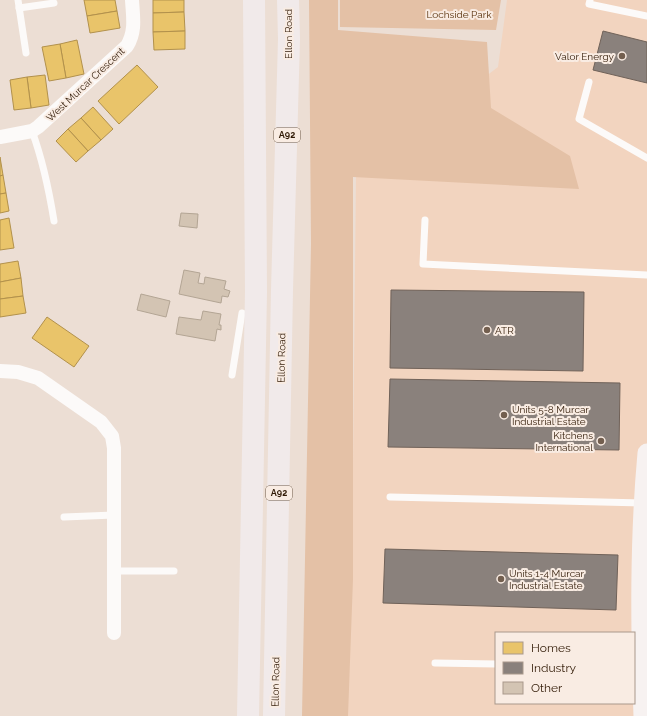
<svg xmlns="http://www.w3.org/2000/svg" width="647" height="716" font-family="Raleway,sans-serif">
  <style>
    .built { fill: #f2d4bf; fill-rule: evenodd }
    .green { fill: #e4c1a6 }
    .homes { fill: #e9c46a; stroke: #b2914c }
    .industry { fill: #8a817c; stroke: #706259 }
    .building { fill: #d3c4b3; stroke: #b3a594 }
    .lines { fill: none; stroke-linecap: round; stroke-linejoin: round }
    .lane { stroke: #fcfaf9; stroke-width: 7 }
    .street { stroke: #fcfaf9; stroke-width: 14 }
    .secondary { stroke: #f7f2f1; stroke-width: 19 }
    .primary { stroke: #f1eaea; stroke-width: 22 }
    .poi-dot { fill: #735f4f; stroke: #f9ece3; stroke-width: 1.5 }
    .labels { text-anchor: middle; stroke-width: 4; stroke-linejoin: round; paint-order: stroke }
    .shield { fill: #f9ece3; stroke: #6e5a49; stroke-width: 1 }
    .shield-label { font-size: 9px; font-weight: bold; fill: #321b07 }
    .park-label { font-size: 10px; fill: #58300a; stroke: #f9ece3 }
    .street-label { font-size: 10px; fill: #321b07; stroke: #f9ece3 }
    .poi-label { font-size: 10px; fill: #321b07; stroke: #f9ece3; text-anchor: start }
  </style>
  <rect width="100%" height="100%" fill="#ecded4"/>
  <path class="built" d="M507,0H647V716H342L353,465L356,175L498,67ZM496,633H634V703H496Z"/>
  <g class="green">
    <polygon points="309,0 338,0 338,30 487,42 491,108 570,156 579,189 353,177 353,579 348,716 302,716 311,244"/>
    <polygon points="340,0 501,0 496,30 340,27"/>
  </g>
  <g class="homes">
    <polygon points="84,0 115,0 117,11 87,16"/>
    <polygon points="153,0 184,0 184,12 153,13"/>
    <polygon points="117,11 120,28 90,33 87,16"/>
    <polygon points="184,12 185,31 153,32 153,13"/>
    <polygon points="185,31 185,49 154,50 153,32"/>
    <polygon points="77,40 84,74 66,78 60,44"/>
    <polygon points="60,44 66,78 49,81 42,47"/>
    <polygon points="137,65 158,87 119,124 98,101"/>
    <polygon points="45,75 49,105 31,108 27,77"/>
    <polygon points="27,77 31,108 14,110 10,80"/>
    <polygon points="93,107 113,129 101,140 81,118"/>
    <polygon points="81,118 101,140 88,151 68,129"/>
    <polygon points="68,129 88,151 76,162 56,141"/>
    <polygon points="0,157 3,175 0,176"/>
    <polygon points="3,175 6,193 0,194 0,176"/>
    <polygon points="6,193 9,211 0,213 0,194"/>
    <polygon points="9,218 14,248 0,250 0,220"/>
    <polygon points="18,261 21,278 0,282 0,264"/>
    <polygon points="21,278 23,296 0,299 0,282"/>
    <polygon points="23,296 26,313 0,317 0,299"/>
    <polygon points="47,317 89,346 74,367 32,338"/>
  </g>
  <g class="industry">
    <polygon points="603,31 647,42 647,83 593,70"/>
    <polygon points="391,290 584,292 583,371 390,368"/>
    <polygon points="390,379 620,383 619,450 388,447"/>
    <polygon points="385,549 618,555 616,610 383,603"/>
  </g>
  <g class="building">
    <polygon points="181,213 198,214 197,228 179,226"/>
    <polygon points="184,270 200,273 198,283 204,284 205,277 226,281 224,289 230,291 228,297 222,296 221,303 179,294"/>
    <polygon points="141,294 170,301 166,317 137,310"/>
    <polygon points="203,311 221,314 219,325 221,325 221,330 217,329 215,341 176,334 179,317 201,320"/>
  </g>
  <g class="lines">
    <g class="lane">
      <polyline points="18,0 26,53"/>
      <polyline points="590,0 589,4 647,16"/>
      <polyline points="19,8 54,3"/>
      <polyline points="589,82 579,119 647,158"/>
      <path d="M32,131C43,161 49,190 54,221"/>
      <polyline points="425,220 423,264 647,275"/>
      <polyline points="232,375 242,313"/>
      <polyline points="390,497 643,503"/>
      <polyline points="64,517 114,515"/>
      <polyline points="115,571 174,571"/>
      <polyline points="435,663 496,664"/>
    </g>
    <g class="street">
      <path d="M0,137L32,131L38,127L127,46C136,31 133,17 132,0"/>
      <polyline points="0,371 18,372 38,378 101,422 112,436 114,448 114,633"/>
    </g>
    <path class="secondary" d="M643,716C640,628 639,540 647,453"/>
    <g class="primary">
      <polyline points="248,716 256,292 254,0"/>
      <polyline points="274,716 282,290 289,39 288,0"/>
    </g>
  </g>
  <g class="poi-dot">
    <circle cx="622" cy="56" r="4"/>
    <circle cx="487" cy="330" r="4"/>
    <circle cx="504" cy="415" r="4"/>
    <circle cx="601" cy="441" r="4"/>
    <circle cx="501" cy="579" r="4"/>
  </g>
  <g class="labels">
    <g class="shield">
      <rect x="274" y="128" width="26" height="14" rx="3"/>
      <rect x="266" y="486" width="26" height="14" rx="3"/>
    </g>
    <g class="shield-label">
      <text x="287" y="138">A92</text>
      <text x="279" y="496">A92</text>
    </g>
    <g class="park-label">
      <text x="459" y="18">Lochside Park</text>
    </g>
    <g class="street-label">
      <text transform="translate(288 34) rotate(-90)" y="4">Ellon Road</text>
      <text transform="translate(85 84) rotate(-43)" y="4">West Murcar Crescent</text>
      <text transform="translate(281 358) rotate(-89)" y="4">Ellon Road</text>
      <text transform="translate(275 682) rotate(-89)" y="4">Ellon Road</text>
    </g>
    <g class="poi-label">
      <text x="614" y="60" text-anchor="end">Valor Energy</text>
      <text x="495" y="334">ATR</text>
      <text x="512" y="413">Units 5-8 Murcar<tspan x="512" dy="12">Industrial Estate</tspan></text>
      <text x="593" y="439" text-anchor="end">Kitchens<tspan x="593" dy="12">International</tspan></text>
      <text x="509" y="577">Units 1-4 Murcar<tspan x="509" dy="12">Industrial Estate</tspan></text>
    </g>
  </g>
  <rect x="495" y="632" width="140" height="72" fill="#f9ece3" stroke="#a9988b"/>
  <rect x="503" y="642" width="20" height="12" fill="#e9c46a" stroke="#a9988b"/>
  <text x="531" y="652" font-size="12" fill="#321b07">Homes</text>
  <rect x="503" y="662" width="20" height="12" fill="#8a817c" stroke="#a9988b"/>
  <text x="531" y="672" font-size="12" fill="#321b07">Industry</text>
  <rect x="503" y="682" width="20" height="12" fill="#d3c4b3" stroke="#a9988b"/>
  <text x="531" y="692" font-size="12" fill="#321b07">Other</text>
</svg>
